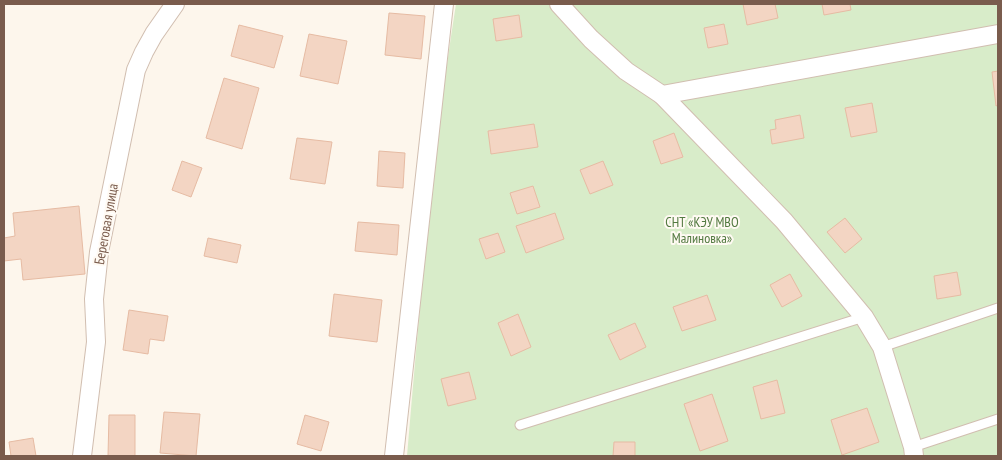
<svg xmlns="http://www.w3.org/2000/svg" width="1002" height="460" font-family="'PT Sans Narrow',sans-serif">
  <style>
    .green { fill: #d8ecc9 }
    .building { fill: #f3d5c3; stroke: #e6bba3 }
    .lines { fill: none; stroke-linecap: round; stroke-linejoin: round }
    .service-casing { stroke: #d1beb0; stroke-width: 11 }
    .minor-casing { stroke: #d1beb0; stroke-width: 20 }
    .service { stroke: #fff; stroke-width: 9 }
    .minor { stroke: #fff; stroke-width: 18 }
    .labels { text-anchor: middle; stroke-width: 4; stroke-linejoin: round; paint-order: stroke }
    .park-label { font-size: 14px; fill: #537a41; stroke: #fffaf3 }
    .street-label { font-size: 14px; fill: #7a5c4d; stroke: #fffaf3 }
  </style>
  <rect width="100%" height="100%" fill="#fdf6ec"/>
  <path class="green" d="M456,4H998V456H407C420,305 432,154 456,4Z"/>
  <g class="building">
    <polygon points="743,4 775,4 778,18 747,25"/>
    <polygon points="822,4 850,4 851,10 824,15"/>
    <polygon points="389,13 425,16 421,59 385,55"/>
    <polygon points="519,15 522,37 496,41 493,19"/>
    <polygon points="724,24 728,44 708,48 704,28"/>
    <polygon points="239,25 283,36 274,68 231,56"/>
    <polygon points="309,34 347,41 338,84 300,76"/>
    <polygon points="998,71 998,105 996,106 992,72"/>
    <polygon points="224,78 259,88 242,149 206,138"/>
    <polygon points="872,103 877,132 851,137 845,108"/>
    <polygon points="800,115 804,138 772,144 770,130 776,129 775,120"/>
    <polygon points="534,124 538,147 491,154 488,131"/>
    <polygon points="674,133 683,157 661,164 653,141"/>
    <polygon points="297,138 332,142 325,184 290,179"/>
    <polygon points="379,151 405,153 403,188 377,186"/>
    <polygon points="182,161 202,168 191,197 172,190"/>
    <polygon points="603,161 613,185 590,194 580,170"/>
    <polygon points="533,186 540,207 517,214 510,193"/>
    <polygon points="79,206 85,274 23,280 21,259 4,261 4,238 15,236 13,213"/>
    <polygon points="555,213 564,239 526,253 516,226"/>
    <polygon points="845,218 862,239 845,253 827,232"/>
    <polygon points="358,222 399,225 397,255 355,251"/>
    <polygon points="498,233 505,252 486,259 479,239"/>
    <polygon points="208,238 241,245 237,263 204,256"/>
    <polygon points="957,272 961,295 937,299 934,276"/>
    <polygon points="790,274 802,296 782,307 770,285"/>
    <polygon points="334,294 382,300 377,342 329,336"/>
    <polygon points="707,295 716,320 682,331 673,307"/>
    <polygon points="129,310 168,316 164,341 150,339 148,354 123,350"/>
    <polygon points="518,314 531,347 511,356 498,323"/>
    <polygon points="635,323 646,347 620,360 608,335"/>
    <polygon points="469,372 476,399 448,406 441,379"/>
    <polygon points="777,380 785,413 761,419 753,387"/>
    <polygon points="712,394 728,441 700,451 684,404"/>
    <polygon points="867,408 879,442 842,455 831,420"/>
    <polygon points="164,412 200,414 196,456 160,453"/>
    <polygon points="109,415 135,415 135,456 108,456"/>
    <polygon points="305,415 329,422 321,451 297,444"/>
    <polygon points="33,438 36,456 11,456 9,442"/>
    <polygon points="614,442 635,442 635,456 613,456"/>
  </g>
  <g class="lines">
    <g class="service-casing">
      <g id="service">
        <polyline points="882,347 998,308"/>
        <polyline points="520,425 864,317"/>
        <polyline points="913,447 998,419"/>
      </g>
    </g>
    <g class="minor-casing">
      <g id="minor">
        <polyline points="559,4 591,39 626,71 662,95 998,34"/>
        <polyline points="662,95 784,221 864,317 882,347 913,447 914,456"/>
        <polyline points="82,456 96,342 94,299 99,252 136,70 144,52 154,34 175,4"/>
        <polyline points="394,456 444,4"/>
      </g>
    </g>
    <use href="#service" class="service"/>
    <use href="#minor" class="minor"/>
  </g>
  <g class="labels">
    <g class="park-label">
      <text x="702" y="227">СНТ «КЭУ МВО<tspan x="702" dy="16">Малиновка»</tspan></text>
    </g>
    <g class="street-label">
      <text transform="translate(106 224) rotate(-80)" y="5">Береговая улица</text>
    </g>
  </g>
  <rect width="1002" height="460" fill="none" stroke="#7a5c4d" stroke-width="10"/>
</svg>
